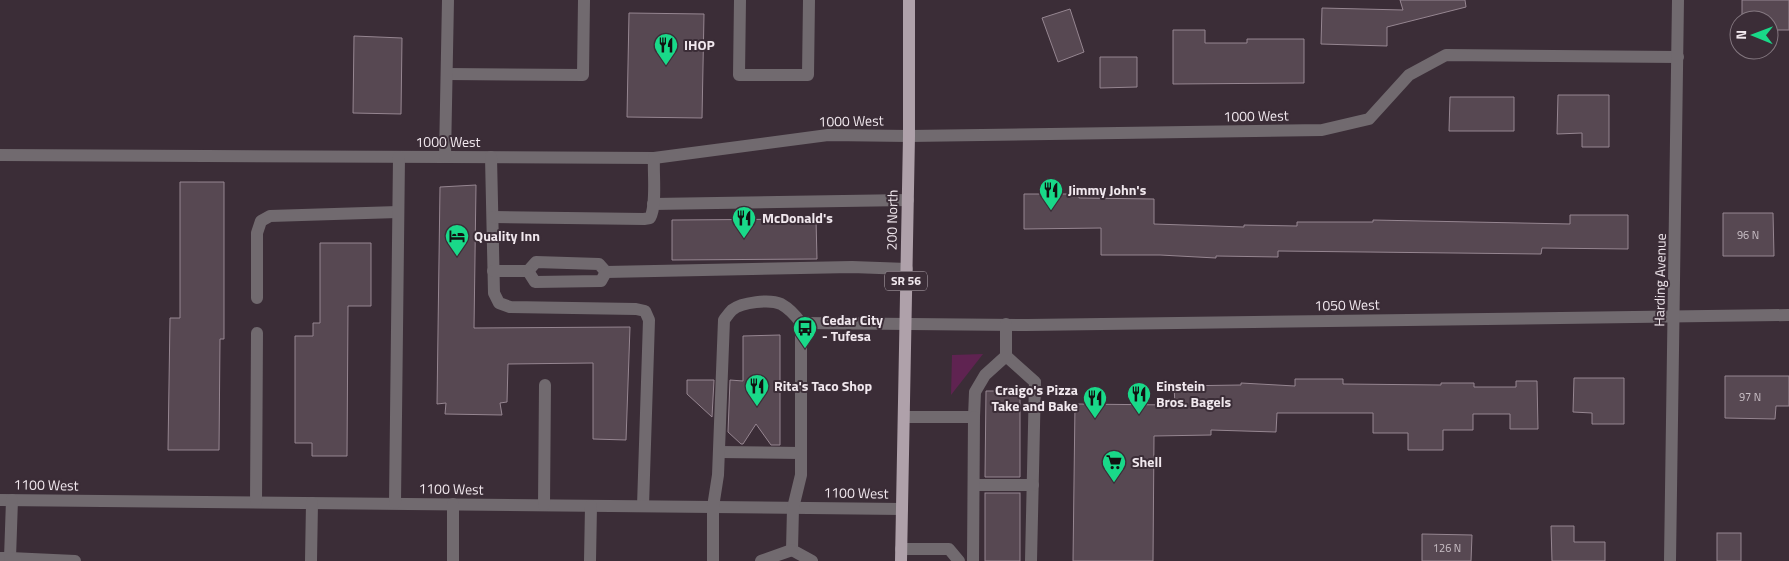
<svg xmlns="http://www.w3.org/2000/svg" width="1789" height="561" font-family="'Titillium Web',sans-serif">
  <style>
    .green { fill: #5f2351 }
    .building { fill: #574852; stroke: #968691 }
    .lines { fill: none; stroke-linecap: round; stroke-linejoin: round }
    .minor { stroke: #716a6f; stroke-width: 12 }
    .major { stroke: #afa1aa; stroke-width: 12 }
    .labels { text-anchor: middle; stroke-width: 4; stroke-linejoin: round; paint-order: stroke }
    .number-label { font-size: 11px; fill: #cac0c7 }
    .shield { fill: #3b2d37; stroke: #bab0b7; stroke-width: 1 }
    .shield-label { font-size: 12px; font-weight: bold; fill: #f1e8ee }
    .poi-label { font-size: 14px; font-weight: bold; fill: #f1e8ee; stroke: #3b2d37; text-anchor: start }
    .street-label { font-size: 14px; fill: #f1e8ee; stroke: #3b2d37 }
  </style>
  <rect width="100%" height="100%" fill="#3b2d37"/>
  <polygon class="green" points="983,354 951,395 952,355"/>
  <g class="building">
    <polygon points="1400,0 1465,0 1466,7 1387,27 1387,46 1321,44 1322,8 1403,10"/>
    <polygon points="1742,0 1789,0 1789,30 1769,30 1769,20 1742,20"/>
    <polygon points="1070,9 1084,52 1058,62 1042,18"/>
    <polygon points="629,13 704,14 702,118 627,117"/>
    <polygon points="1173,30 1205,30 1205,43 1247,43 1247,39 1304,39 1304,83 1173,84"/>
    <polygon points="354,36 402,38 401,114 353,113"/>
    <polygon points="1100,57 1137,57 1137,87 1100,88"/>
    <polygon points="1558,95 1609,95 1609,147 1582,147 1582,133 1557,134"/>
    <polygon points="1450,97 1514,97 1514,131 1449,131"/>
    <polygon points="180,182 224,182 224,339 220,339 219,450 168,450 170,318 180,318"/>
    <polygon points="476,185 474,328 630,327 626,440 593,439 593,363 508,364 507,402 500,403 502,415 445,414 446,403 437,404 440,187"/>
    <polygon points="1024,194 1079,194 1079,198 1154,199 1154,224 1244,227 1244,225 1297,226 1297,222 1373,222 1373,220 1570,224 1570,215 1628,215 1628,249 1542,248 1541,254 1278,251 1278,257 1216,256 1216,258 1160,255 1101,255 1101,228 1024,229"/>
    <polygon points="1723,213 1773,213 1774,256 1723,256"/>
    <polygon points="816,219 817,259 672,260 672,220"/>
    <polygon points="320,243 371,243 371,306 348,306 347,456 312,456 312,443 295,443 295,336 313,336 313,323 320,323"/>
    <polygon points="780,335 780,445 771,445 756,424 743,444 741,444 728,432 730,380 743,381 743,336"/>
    <polygon points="1725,376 1789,376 1789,406 1776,406 1775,419 1725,418"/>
    <polygon points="1574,378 1624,378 1624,424 1592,424 1592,413 1573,412"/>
    <polygon points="1295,379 1343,379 1343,384 1441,385 1441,383 1474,383 1474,387 1516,387 1516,381 1537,381 1538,429 1510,429 1510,414 1473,414 1473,430 1443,430 1443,450 1408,450 1408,433 1373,433 1373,413 1277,413 1276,432 1211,430 1211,435 1154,436 1153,561 1073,561 1075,404 1175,405 1174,386 1241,385 1241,383 1295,386"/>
    <polygon points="687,380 714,380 712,417 687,394"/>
    <polygon points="986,391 1020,391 1020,477 985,477"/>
    <rect x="985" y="493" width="35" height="68"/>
    <polygon points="1551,526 1574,526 1574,542 1605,542 1605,561 1552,561"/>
    <rect x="1717" y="533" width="24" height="28"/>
    <polygon points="1422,534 1472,535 1471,561 1422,561"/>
  </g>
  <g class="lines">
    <g class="minor">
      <polyline points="740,0 739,75 808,75 809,0"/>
      <polyline points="447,74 583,75 584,0"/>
      <polyline points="0,155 654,158 828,135 909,136 1322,130 1369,119 1409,75 1446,55 1678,57"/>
      <polyline points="445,157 448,0"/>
      <polyline points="491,157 494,293 499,303 510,307 636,309 645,311 649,320 643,506"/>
      <polyline points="653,204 908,200"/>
      <path d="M493,217L644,219L650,218C657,205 653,174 654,158"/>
      <polyline points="493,271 528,271 536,262 599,264 606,272 852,267 907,269"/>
      <polyline points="528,271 535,282 601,281 606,272"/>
      <polyline points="257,298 257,233 261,221 270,216 398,212"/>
      <polyline points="801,323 1027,325 1789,315"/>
      <polyline points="1006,356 1035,382 1031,561"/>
      <polyline points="904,417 974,417 975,392 985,375 1006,356 1006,324"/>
      <polyline points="719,452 801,453"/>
      <polyline points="974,485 1033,485"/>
      <polyline points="0,500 902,509"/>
      <polyline points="256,502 257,333"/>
      <polyline points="395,503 399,157"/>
      <polyline points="453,504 453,561"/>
      <polyline points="544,505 545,385"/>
      <polyline points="901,549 949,549 959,561"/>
      <polyline points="0,558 10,558 12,500"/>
      <polyline points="10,558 75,561"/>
      <polyline points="311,561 312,503"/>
      <polyline points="590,561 591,506"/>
      <path d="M713,561V507L718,475L724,320C727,316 729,313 732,310C742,302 770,299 781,304C790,309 796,316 801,323V475L793,508L792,550L812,561"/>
      <polyline points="761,561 792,550"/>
      <polyline points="973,561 974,417"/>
      <polyline points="1670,561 1678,0"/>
    </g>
    <polyline class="major" points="901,561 909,136 909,0"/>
  </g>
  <defs>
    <g id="restaurant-pin" transform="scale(1.25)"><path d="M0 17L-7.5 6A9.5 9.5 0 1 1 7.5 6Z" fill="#19d989" stroke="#3b2d37"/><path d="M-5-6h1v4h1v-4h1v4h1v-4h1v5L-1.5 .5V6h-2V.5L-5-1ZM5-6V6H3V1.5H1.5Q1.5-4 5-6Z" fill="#111"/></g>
    <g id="hotel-pin" transform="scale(1.25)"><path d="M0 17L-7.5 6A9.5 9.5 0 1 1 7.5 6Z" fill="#19d989" stroke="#3b2d37"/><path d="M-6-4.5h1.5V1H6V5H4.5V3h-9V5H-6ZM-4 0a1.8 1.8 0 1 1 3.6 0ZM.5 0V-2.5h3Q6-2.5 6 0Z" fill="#111"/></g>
    <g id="bus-pin" transform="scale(1.25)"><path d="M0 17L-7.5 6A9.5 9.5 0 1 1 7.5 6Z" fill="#19d989" stroke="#3b2d37"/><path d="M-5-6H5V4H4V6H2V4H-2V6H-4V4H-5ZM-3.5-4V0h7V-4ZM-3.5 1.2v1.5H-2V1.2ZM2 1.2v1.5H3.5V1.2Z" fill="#111"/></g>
    <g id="supermarket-pin" transform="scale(1.25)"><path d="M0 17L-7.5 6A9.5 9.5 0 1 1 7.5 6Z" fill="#19d989" stroke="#3b2d37"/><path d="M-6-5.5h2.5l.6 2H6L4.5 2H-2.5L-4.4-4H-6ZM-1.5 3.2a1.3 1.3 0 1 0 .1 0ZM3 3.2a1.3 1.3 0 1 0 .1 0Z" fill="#111"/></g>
  </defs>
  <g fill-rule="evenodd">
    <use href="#restaurant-pin" x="666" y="45"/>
    <use href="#restaurant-pin" x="1051" y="190"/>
    <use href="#restaurant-pin" x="744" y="218"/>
    <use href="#hotel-pin" x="457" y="236"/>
    <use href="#bus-pin" x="805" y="328"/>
    <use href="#restaurant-pin" x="757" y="386"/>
    <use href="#restaurant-pin" x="1139" y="394"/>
    <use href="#restaurant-pin" x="1095" y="398"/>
    <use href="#supermarket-pin" x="1114" y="462"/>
  </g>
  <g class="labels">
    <g class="number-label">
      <text x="1748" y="239">96 N</text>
      <text x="1750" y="401">97 N</text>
      <text x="1447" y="552">126 N</text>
    </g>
    <rect class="shield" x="885" y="271.5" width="42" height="19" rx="4"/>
    <g class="shield-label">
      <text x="906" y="285">SR 56</text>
    </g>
    <g class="poi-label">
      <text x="684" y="50">IHOP</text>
      <text x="1068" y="195">Jimmy John's</text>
      <text x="762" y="223">McDonald's</text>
      <text x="474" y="241">Quality Inn</text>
      <text x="822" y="325">Cedar City<tspan x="822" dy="16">- Tufesa</tspan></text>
      <text x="774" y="391">Rita's Taco Shop</text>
      <text x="1156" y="391">Einstein<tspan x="1156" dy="16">Bros. Bagels</tspan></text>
      <text x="1078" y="395" text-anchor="end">Craigo's Pizza<tspan x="1078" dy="16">Take and Bake</tspan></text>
      <text x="1132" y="467">Shell</text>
    </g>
    <g class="street-label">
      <text transform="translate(1256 116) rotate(-1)" y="5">1000 West</text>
      <text transform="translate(851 121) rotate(-1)" y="5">1000 West</text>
      <text x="448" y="147">1000 West</text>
      <text transform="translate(892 220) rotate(-89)" y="5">200 North</text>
      <text transform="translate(1660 280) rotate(-89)" y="5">Harding Avenue</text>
      <text transform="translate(1347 305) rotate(-1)" y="5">1050 West</text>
      <text transform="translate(46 485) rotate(1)" y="5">1100 West</text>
      <text transform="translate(451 489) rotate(1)" y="5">1100 West</text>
      <text transform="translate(856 493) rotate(1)" y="5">1100 West</text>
    </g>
  </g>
  <g transform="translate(1754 35) rotate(271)"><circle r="24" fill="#3b2d37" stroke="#847880"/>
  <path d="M0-4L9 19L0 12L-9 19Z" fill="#19d989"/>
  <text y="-8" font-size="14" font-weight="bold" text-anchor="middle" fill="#f1e8ee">N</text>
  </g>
</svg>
